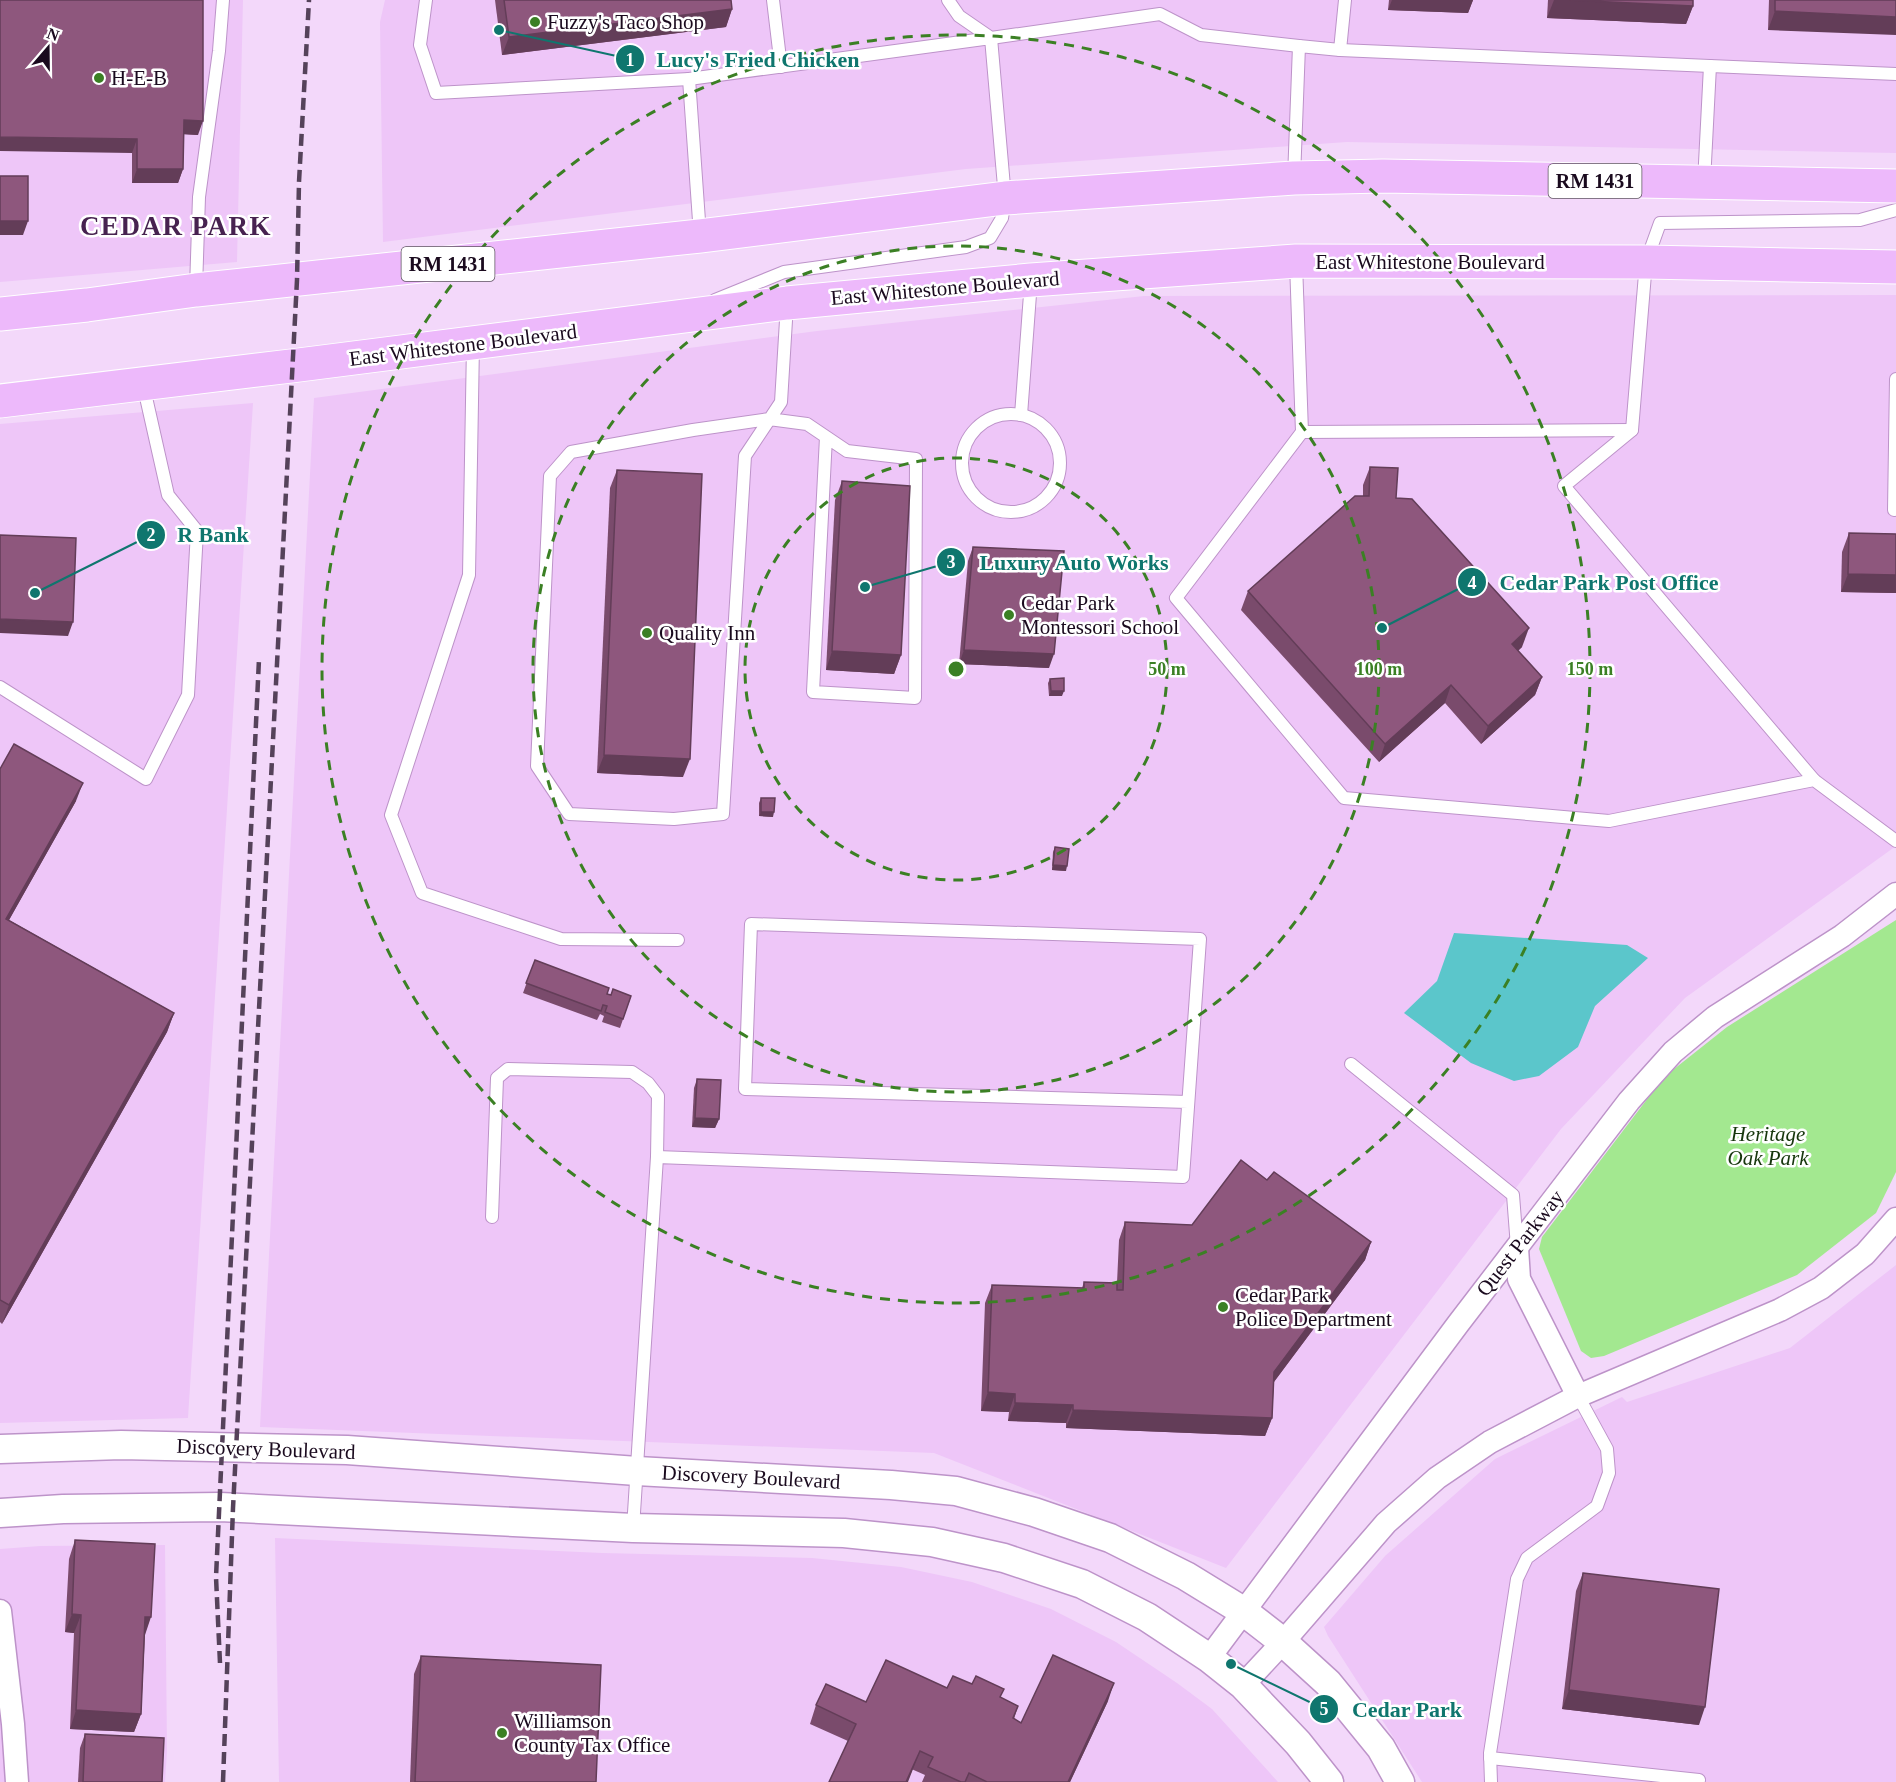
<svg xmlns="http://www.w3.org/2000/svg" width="1896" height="1782" font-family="Georgia,serif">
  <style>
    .built { fill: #eec6f8 }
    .green { fill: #a3e890 }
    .water { fill: #5bc6cb }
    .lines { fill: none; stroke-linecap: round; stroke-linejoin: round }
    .service-casing { stroke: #bd93c9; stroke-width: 14 }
    .minor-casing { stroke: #bd93c9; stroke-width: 25 }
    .tertiary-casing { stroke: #bd93c9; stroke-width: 31 }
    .primary-casing { stroke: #fff; stroke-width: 35 }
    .service { stroke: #fff; stroke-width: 12 }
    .minor { stroke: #fff; stroke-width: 22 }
    .tertiary { stroke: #fff; stroke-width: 28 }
    .primary { stroke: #edb9fb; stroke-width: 33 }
    .rail { stroke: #55425a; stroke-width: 4.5; stroke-dasharray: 12 6; stroke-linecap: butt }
    .wall { fill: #7a4b6c }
    .shaded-wall { fill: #633d58 }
    .building { fill: #8e577d; stroke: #633d58; stroke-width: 1.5 }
    .ring { fill: none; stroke: #3b8024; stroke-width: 3; stroke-dasharray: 10 8 }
    .poi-dot { fill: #3b8024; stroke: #fff; stroke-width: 2 }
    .labels { text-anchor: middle; stroke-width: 5; stroke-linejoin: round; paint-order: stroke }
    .shield { fill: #fff; stroke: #5f5462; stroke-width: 1.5 }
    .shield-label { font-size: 20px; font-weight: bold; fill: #1a0a1e }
    .poi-label { font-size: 21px; fill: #1a0a1e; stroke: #fff; text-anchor: start }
    .street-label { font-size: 21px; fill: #1a0a1e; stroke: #fff }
    .park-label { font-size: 21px; font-style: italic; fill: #17370d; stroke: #fff }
    .district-label { font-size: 27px; font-weight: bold; letter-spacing: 1.5px; fill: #472250; stroke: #fff }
    .centre { fill: #3b8024; stroke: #fff; stroke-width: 3 }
    .ring-label { font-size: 18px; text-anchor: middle; font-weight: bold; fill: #3b8024; stroke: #fff; stroke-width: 5; stroke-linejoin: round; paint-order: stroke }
    .leader { fill: none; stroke: #0f766e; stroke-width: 2 }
    .callout-dot { fill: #0f766e; stroke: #fff; stroke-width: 2 }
    .mark-label { font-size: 18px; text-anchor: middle; font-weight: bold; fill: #fff }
    .callout-label { font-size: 22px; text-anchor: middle; font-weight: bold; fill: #0f766e; stroke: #fff; stroke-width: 5; stroke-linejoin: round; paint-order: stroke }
  </style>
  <rect width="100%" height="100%" fill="#f3d8fa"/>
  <g class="built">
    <polygon points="0,0 243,0 237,262 0,282"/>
    <polygon points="385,0 1896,0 1896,153 1347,142 966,169 383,242 380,22"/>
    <polygon points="1896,295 1896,846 1685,998 1561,1129 1226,1568 934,1453 260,1427 314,398 817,331 1144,296"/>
    <polygon points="253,403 188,1418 0,1423 0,424"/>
    <polygon points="1896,1265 1896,1782 1422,1782 1328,1636 1324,1627 1385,1556 1495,1459 1622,1397 1627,1402 1790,1348"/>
    <polygon points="275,1538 602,1553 812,1558 901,1567 972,1582 1051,1609 1116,1642 1177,1683 1212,1709 1278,1782 279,1782"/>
    <polygon points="165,1545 167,1751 165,1782 0,1782 0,1549 40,1546"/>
  </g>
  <polygon class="green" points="1896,920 1896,1172 1876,1213 1797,1275 1604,1356 1591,1358 1581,1351 1539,1249 1542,1237 1664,1077 1727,1027"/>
  <polygon class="water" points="1454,933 1627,945 1648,958 1595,1006 1578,1047 1539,1076 1514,1081 1471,1063 1404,1013 1437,981"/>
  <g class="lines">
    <g class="service-casing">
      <g id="service">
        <polyline points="426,0 420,45 436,93 689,79"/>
        <polyline points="773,0 781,67"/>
        <polyline points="948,0 959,16 991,38 1160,14 1201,35 1299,46"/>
        <polyline points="1340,50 1896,74"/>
        <polyline points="1294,178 1299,46 1340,50 1345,0"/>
        <polyline points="1704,182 1710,66"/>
        <polyline points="700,235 689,79 991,38 1005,198 1002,218 990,238 966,247 784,272 715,300"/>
        <polyline points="1296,263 1302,432 1176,598 1344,798 1609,821 1814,780 1896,841"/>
        <polyline points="196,288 199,197 219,51 223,0"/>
        <polyline points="787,304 781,402 745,456 723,814 674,819 569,814 537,766 550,476 571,452 693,430 769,419 807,424 847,451 916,459 915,698 813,692 826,437"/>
        <polyline points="473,344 469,575 391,815 422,893 561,939 678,940"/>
        <circle cx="1011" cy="463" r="49"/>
        <polyline points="1021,415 1031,281"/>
        <polyline points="1302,432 1632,430"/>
        <polyline points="1894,510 1896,379"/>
        <polyline points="0,687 146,779 188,695 197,531 168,495 143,384"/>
        <polyline points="1814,780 1564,486 1632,430 1646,262 1660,223 1860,220 1896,210"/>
        <polyline points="1351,1064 1513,1195 1517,1247"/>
        <polyline points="492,1217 497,1078 508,1069 632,1072 648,1083 658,1096 657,1157"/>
        <polyline points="633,1528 657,1157 1183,1177 1200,939 751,924 745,1089 1188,1102"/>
        <polyline points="1490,1758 1699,1780"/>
        <polyline points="1491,1782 1490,1753 1517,1579 1527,1558 1597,1506 1609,1473 1607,1449 1578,1396"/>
      </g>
    </g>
    <g class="minor-casing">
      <g id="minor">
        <polyline points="1517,1248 1519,1279 1578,1396"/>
        <polyline points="0,1611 13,1724 17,1782"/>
        <polyline points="1209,1658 1458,1324 1629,1101 1673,1052 1715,1017 1842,936 1896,894"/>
        <polyline points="1243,1685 1283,1642 1386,1523 1437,1478 1490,1442 1578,1396 1780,1310 1821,1288 1865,1254 1896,1219"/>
      </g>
    </g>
    <g class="tertiary-casing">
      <g id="tertiary">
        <polyline points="0,1449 121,1445 347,1450 637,1471 891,1485 956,1491 1034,1512 1110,1538 1186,1576 1243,1611 1283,1642 1328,1683 1381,1748 1400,1782"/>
        <polyline points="0,1513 63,1509 220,1507 633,1528 844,1533 932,1542 1004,1558 1082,1584 1147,1617 1209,1658 1243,1685 1298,1743 1329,1782"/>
      </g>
    </g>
    <g class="primary-casing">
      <g id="primary">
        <polyline points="0,314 87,305 196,290 700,236 1005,198 1294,178 1383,176 1896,186"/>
        <polyline points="0,401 291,366 787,303 1031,280 1296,261 1646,262 1896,267"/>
      </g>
    </g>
    <use href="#service" class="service"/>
    <use href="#minor" class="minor"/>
    <use href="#tertiary" class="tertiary"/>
    <use href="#primary" class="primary"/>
    <g class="rail">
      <polyline points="220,1663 216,1577 259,659"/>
      <polyline points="223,1782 233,1508 297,280 299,182 309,0"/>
    </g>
  </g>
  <g class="wall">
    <polygon points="0,0 198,135 184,134 183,169 178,183 132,183 132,153"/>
    <polygon points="495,0 731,0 732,9 726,27 502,55"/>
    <polygon points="1389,0 1473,0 1468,13 1388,10"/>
    <polygon points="1548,0 1693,0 1693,6 1686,24 1547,18"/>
    <polygon points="1769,0 1896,0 1768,30"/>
    <polygon points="1370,467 1522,647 1518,651 1542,677 1535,695 1481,744 1445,703 1379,762 1241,610 1248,591 1363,496 1363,485"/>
    <polygon points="617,470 683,777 597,773 610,488"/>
    <polygon points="842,481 901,655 894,674 826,670 835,500"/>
    <polygon points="1849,533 1896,534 1896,593 1841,592 1842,552"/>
    <polygon points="973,547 1049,668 959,664 968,561"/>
    <polygon points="1050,679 1062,696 1049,696 1048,683"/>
    <polygon points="0,769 76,801 9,920 174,1013 167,1032 2,1324 0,1322"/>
    <polygon points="761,798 773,817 759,816 759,803"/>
    <polygon points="1055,847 1066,871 1052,870 1053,852"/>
    <polygon points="535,960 607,994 611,995 631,996 620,1028 602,1022 604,1016 600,1014 597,1020 523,993"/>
    <polygon points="697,1079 719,1119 715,1128 692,1127 694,1088"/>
    <polygon points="1267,1180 1371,1242 1365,1260 1274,1382 1272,1418 1265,1436 1066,1428 1066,1423 1008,1421 1009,1412 981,1411 985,1303 992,1285 1082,1288 1084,1282 1117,1283 1119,1240 1125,1222 1192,1225"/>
    <polygon points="75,1540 145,1635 141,1714 134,1732 70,1729 74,1633 65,1632 69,1559"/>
    <polygon points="1583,1573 1699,1725 1562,1709 1576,1591"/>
    <polygon points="421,1656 596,1782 410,1782 414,1674"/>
    <polygon points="947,1688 1001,1698 1018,1706 1014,1719 1021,1723 1108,1701 1070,1782 922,1782 925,1775 848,1741 810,1724 816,1705 866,1702"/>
    <polygon points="85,1734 162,1782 78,1782 80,1748"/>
  </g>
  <g class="shaded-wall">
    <polygon points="1392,0 1473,0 1468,13 1388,10"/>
    <polygon points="1554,0 1569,0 1693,6 1686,24 1547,18"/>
    <polygon points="732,9 726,27 502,55 509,37"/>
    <polygon points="1775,11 1896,17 1896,35 1768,30"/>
    <polygon points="184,120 203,121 198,135 179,134"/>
    <polygon points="0,137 137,139 132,153 0,151"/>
    <polygon points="137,169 183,169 178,183 132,183"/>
    <polygon points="0,221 28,221 23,235 0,235"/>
    <polygon points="1848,574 1896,575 1896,593 1841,592"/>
    <polygon points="0,619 73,622 68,636 0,633"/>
    <polygon points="1529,628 1522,647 1505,662 1512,644"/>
    <polygon points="964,650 1054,654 1049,668 959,664"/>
    <polygon points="832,651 901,655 894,674 826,670"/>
    <polygon points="1542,677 1535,695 1481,744 1488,726"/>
    <polygon points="1451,685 1445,703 1379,762 1385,744"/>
    <polygon points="1051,691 1064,691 1062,696 1049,696"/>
    <polygon points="604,755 690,759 683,777 597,773"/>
    <polygon points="83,783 76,801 0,936 6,919"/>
    <polygon points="761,812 774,812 773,817 759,816"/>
    <polygon points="1053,865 1067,866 1066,871 1052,870"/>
    <polygon points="174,1013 167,1032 2,1324 9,1305"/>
    <polygon points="695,1118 719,1119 715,1128 692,1127"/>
    <polygon points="1371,1242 1365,1260 1267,1391 1274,1372"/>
    <polygon points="988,1392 1015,1394 1009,1412 981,1411"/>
    <polygon points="1015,1403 1073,1405 1066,1423 1008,1421"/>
    <polygon points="1073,1410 1272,1418 1265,1436 1066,1428"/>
    <polygon points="72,1614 81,1615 74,1633 65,1632"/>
    <polygon points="145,1617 151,1617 145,1635"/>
    <polygon points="1114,1683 1108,1701 1070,1782 1068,1782"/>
    <polygon points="1569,1690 1705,1707 1699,1725 1562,1709"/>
    <polygon points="76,1710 141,1714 134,1732 70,1729"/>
    <polygon points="920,1751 908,1782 906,1782"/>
  </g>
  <g class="building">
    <polygon points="0,0 203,0 203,121 184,120 183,169 137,169 137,139 0,137"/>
    <polygon points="504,0 731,0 732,9 509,37"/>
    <polygon points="1569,0 1693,0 1693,6"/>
    <polygon points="1775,0 1896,0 1896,17 1775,11"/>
    <rect x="0" y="176" width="28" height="45"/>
    <polygon points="1370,467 1398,468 1396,498 1412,499 1529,628 1512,644 1542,677 1488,726 1451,685 1385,744 1248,591 1355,496 1369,496"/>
    <polygon points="617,470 702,474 690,759 604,755"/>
    <polygon points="842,481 910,486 901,655 832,651"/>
    <polygon points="1849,533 1896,534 1896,575 1848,574"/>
    <polygon points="0,535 76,538 73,622 0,619"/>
    <polygon points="973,547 1064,551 1054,654 964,650"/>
    <polygon points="1064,678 1064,691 1051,691 1050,679"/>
    <polygon points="14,744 83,783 6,919 174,1013 9,1305 0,1300 0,769"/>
    <polygon points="761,798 775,798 774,812 761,812"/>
    <polygon points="1055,847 1069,849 1067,866 1053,865"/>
    <polygon points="535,960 609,988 607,994 611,995 613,989 631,996 623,1019 605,1012 607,1006 603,1005 601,1011 526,983"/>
    <polygon points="697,1079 721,1080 719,1119 695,1118"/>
    <polygon points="1241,1160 1267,1180 1274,1172 1371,1242 1274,1372 1272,1418 1073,1410 1073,1405 1015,1403 1015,1394 988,1392 992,1285 1084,1288 1084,1282 1117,1283 1117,1290 1123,1290 1125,1222 1192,1225"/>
    <polygon points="75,1540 155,1544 151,1617 145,1617 141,1714 76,1710 81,1615 72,1614"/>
    <polygon points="1583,1573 1719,1589 1705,1707 1569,1690"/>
    <polygon points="1053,1655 1114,1683 1068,1782 987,1782 969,1773 965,1782 961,1782 928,1767 933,1757 920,1751 906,1782 829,1782 856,1724 816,1705 826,1684 866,1702 886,1660 947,1688 953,1676 972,1684 976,1676 1004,1689 1000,1697 1018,1706 1013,1718 1021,1723"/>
    <polygon points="421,1656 601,1665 596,1782 415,1782"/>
    <polygon points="85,1734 164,1738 162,1782 83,1782"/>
  </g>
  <g class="ring">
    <circle cx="956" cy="669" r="211"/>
    <circle cx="956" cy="669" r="423"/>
    <circle cx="956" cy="669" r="634"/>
  </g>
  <g class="poi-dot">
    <circle cx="535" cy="22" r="6"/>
    <circle cx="99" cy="78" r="6"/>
    <circle cx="1009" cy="615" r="6"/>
    <circle cx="647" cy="633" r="6"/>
    <circle cx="1223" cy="1307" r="6"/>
    <circle cx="502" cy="1733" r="6"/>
  </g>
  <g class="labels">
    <g class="shield">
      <rect x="1548.5" y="164" width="93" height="34" rx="4.5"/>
      <rect x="401.5" y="247" width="93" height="34" rx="4.5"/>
    </g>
    <g class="shield-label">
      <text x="1595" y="188">RM 1431</text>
      <text x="448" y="271">RM 1431</text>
    </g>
    <g class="poi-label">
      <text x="547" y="29">Fuzzy's Taco Shop</text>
      <text x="111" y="85">H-E-B</text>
      <text x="1021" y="610">Cedar Park<tspan x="1021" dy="24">Montessori School</tspan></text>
      <text x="659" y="640">Quality Inn</text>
      <text x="1235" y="1302">Cedar Park<tspan x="1235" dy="24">Police Department</tspan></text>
      <text x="514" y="1728">Williamson<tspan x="514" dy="24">County Tax Office</tspan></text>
    </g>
    <g class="street-label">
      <text x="1430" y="269">East Whitestone Boulevard</text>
      <text transform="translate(945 288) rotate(-5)" y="7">East Whitestone Boulevard</text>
      <text transform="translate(463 345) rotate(-7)" y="7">East Whitestone Boulevard</text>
      <text transform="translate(1520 1243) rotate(-52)" y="7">Quest Parkway</text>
      <text transform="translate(266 1449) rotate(2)" y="7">Discovery Boulevard</text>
      <text transform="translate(751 1477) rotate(3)" y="7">Discovery Boulevard</text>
    </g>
    <g class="park-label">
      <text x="1768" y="1141">Heritage<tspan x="1768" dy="24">Oak Park</tspan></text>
    </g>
    <g class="district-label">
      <text x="176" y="235">CEDAR PARK</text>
    </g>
  </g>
  <circle cx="956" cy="669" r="9" class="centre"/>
  <g class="ring-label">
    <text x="1167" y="675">50 m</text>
    <text x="1379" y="675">100 m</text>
    <text x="1590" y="675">150 m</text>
  </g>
  <path class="leader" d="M499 30L630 59M35 593L151 535M865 587L951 562M1382 628L1472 582M1231 1664L1324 1709"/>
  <g class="callout-dot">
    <circle cx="499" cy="30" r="6"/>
    <circle cx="35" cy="593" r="6"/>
    <circle cx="865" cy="587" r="6"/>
    <circle cx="1382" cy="628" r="6"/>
    <circle cx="1231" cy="1664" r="6"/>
    <circle cx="630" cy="59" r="15"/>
    <circle cx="151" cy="535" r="15"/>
    <circle cx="951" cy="562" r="15"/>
    <circle cx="1472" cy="582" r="15"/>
    <circle cx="1324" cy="1709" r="15"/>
  </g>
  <g class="mark-label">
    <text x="630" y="66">1</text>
    <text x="151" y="541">2</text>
    <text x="951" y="568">3</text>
    <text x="1472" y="589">4</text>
    <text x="1324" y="1715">5</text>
  </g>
  <g class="callout-label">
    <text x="758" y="67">Lucy's Fried Chicken</text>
    <text x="213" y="542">R Bank</text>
    <text x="1074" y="570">Luxury Auto Works</text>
    <text x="1609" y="590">Cedar Park Post Office</text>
    <text x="1407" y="1717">Cedar Park</text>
  </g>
  <g transform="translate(48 48) rotate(20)" stroke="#ffffff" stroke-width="4.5" paint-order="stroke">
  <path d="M0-4.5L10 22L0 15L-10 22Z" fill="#1a0a1e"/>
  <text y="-9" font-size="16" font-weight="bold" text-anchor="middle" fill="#1a0a1e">N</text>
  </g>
</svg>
